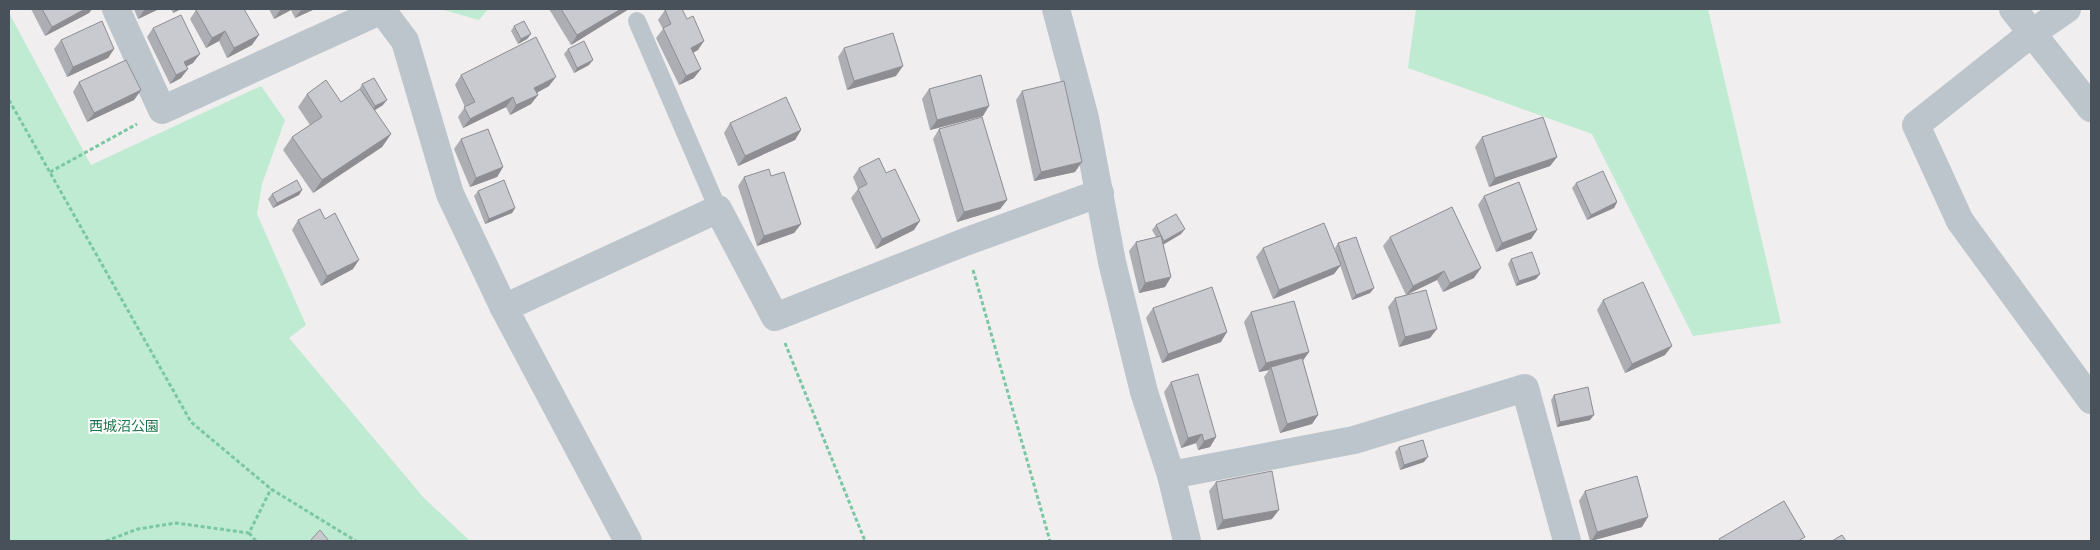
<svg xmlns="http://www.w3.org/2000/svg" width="2100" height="550" font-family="'Alegreya Sans','Noto Sans JP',sans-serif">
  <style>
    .green { fill: #bfebd2 }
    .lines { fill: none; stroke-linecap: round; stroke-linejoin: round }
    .path { stroke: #7ac7a3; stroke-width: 3; stroke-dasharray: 4 2.5; stroke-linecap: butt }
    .service { stroke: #bdc5cc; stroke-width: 18 }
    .minor { stroke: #bdc5cc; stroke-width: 28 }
    .tertiary { stroke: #bdc5cc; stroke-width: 28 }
    .wall { fill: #adaeb3 }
    .shaded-wall { fill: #8d8d92 }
    .building { fill: #c9cad0; stroke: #8d8d92 }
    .labels { text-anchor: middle; stroke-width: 4; stroke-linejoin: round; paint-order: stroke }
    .park-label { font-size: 14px; fill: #1d764d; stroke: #fff }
  </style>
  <rect width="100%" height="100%" fill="#f0eeee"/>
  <g class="green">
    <polygon points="440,9 488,9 479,20"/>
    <polygon points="1416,9 1708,9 1781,323 1693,336 1592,134 1408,68"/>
    <polygon points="9,13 91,165 261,86 285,120 262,184 257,214 306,325 289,338 424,498 470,541 9,541"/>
  </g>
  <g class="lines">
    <g class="path">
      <polyline points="9,100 191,422 271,489 356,541"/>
      <polyline points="50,172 137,124"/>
      <polyline points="973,270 1050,541"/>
      <polyline points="785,343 865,541"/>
      <polyline points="249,533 256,541"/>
      <polyline points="106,541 138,529 176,523 249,533 271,489"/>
    </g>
    <polyline class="service" points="637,21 718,209"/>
    <g class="minor">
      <polyline points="116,9 162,110 382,10"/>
      <polyline points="381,9 405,41 450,194 504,308 628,541"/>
      <polyline points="1056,9 1085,118 1112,262 1144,392 1171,475 1187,541"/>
      <polyline points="2013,9 2091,108"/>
      <polyline points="1960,221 1916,125 2032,33 2067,9"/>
      <polyline points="504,308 718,209 775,317 965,242 1100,193"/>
      <polyline points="1171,475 1354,440 1525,388 1567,541"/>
    </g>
    <polyline class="tertiary" points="1960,221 2091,400"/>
  </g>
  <g class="wall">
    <polygon points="31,9 92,9 89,13 45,36"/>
    <polygon points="134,9 159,9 138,19"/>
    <polygon points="171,9 181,9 173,13"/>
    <polygon points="269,9 315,9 295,18 291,10 274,19"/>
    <polygon points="549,9 629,9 571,45"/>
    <polygon points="196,10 252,45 227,58 219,41 206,48 190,19"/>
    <polygon points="665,10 698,50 693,53 694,78 679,85 656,38 663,29 658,20"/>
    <polygon points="514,26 531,34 527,39 518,44 511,31"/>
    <polygon points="153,28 193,63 187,66 181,78 170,84 147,37"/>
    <polygon points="61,40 114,49 108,58 67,77 54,49"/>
    <polygon points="844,48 896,76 847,90 838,57"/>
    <polygon points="568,49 589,65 574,73 564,54"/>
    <polygon points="461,75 549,86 537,93 538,95 531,104 510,115 506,107 463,128 458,117 465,107 455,85"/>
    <polygon points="79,82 141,90 134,100 87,122 73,92"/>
    <polygon points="362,84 383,105 374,110 391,134 382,147 313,193 283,150 292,137 310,125 298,107 307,94 341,102 359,90"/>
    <polygon points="929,89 983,116 930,130 922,99"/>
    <polygon points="1022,91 1075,172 1034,181 1016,100"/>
    <polygon points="730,123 801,130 795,140 738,166 724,133"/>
    <polygon points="939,129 1007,200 1000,209 957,222 933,139"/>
    <polygon points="1482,137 1557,157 1550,166 1489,187 1475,147"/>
    <polygon points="461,139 503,167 497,177 470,187 454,149"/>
    <polygon points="859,168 886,173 914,230 876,249 851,198 858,189 853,177"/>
    <polygon points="771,176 801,224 794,233 757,246 738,186 744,177"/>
    <polygon points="1576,183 1617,202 1614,208 1587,220 1572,188"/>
    <polygon points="302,190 299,195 273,208 268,199 272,194"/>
    <polygon points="478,191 515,208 512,213 485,224 474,196"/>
    <polygon points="1484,196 1537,230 1531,239 1496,252 1478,205"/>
    <polygon points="298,220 353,269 321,286 292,230"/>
    <polygon points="1156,225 1181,234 1163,244 1171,277 1165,287 1139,293 1129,251 1136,242 1156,237 1152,230"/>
    <polygon points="1390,237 1474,278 1443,292 1437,280 1406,295 1430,338 1399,347 1388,307 1395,298 1406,295 1383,246"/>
    <polygon points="1338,243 1374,288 1370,293 1352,300 1340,265 1334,274 1273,299 1256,257 1263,248 1338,259 1335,248"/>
    <polygon points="1511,259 1536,279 1516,286 1508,264"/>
    <polygon points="1603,300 1665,355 1625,373 1597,310"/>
    <polygon points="1153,308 1221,342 1162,363 1146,318"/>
    <polygon points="1251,312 1309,352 1303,361 1318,415 1312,424 1280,433 1264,377 1269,370 1259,372 1244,322"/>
    <polygon points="1171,382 1216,437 1210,447 1198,450 1196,443 1181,448 1164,392"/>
    <polygon points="1554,395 1590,420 1557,427 1551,400"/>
    <polygon points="1399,447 1424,462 1400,470 1395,452"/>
    <polygon points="1216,482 1272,519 1217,530 1209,491"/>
    <polygon points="1585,491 1642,527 1590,541 1579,501"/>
  </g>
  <g class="shaded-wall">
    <polygon points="85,9 92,9 89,13 45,36 52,27"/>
    <polygon points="145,9 159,9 138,19"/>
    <polygon points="176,9 181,9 173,13"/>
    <polygon points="281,9 292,9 291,10 274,19"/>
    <polygon points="302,9 315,9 295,18"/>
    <polygon points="621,9 629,9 571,45 577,35"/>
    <polygon points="225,31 219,41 206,48 212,38"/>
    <polygon points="531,34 527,39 518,44 521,39"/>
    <polygon points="259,35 252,45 227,58 234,48"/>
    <polygon points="704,41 698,50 684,57 691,48"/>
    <polygon points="114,49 108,58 67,77 73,67"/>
    <polygon points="200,54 193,63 178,71 184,62"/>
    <polygon points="593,60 589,65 574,73 577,68"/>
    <polygon points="903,66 896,76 847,90 854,81"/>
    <polygon points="188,69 181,78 170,84 176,75"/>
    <polygon points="701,69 694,78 679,85 686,76"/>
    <polygon points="556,77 549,86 528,97 534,88"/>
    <polygon points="141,90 134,100 87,122 94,113"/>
    <polygon points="538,95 531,104 510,115 516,105"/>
    <polygon points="513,97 506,107 463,128 470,119"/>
    <polygon points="387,100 383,105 372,112 375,106"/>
    <polygon points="989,106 983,116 930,130 937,120"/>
    <polygon points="801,130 795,140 738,166 745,156"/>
    <polygon points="391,134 382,147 313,193 322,180"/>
    <polygon points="1557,157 1550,166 1489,187 1495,178"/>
    <polygon points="1082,162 1075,172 1034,181 1041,172"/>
    <polygon points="503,167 497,177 470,187 476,178"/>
    <polygon points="302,190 299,195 273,208 277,203"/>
    <polygon points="1007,200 1000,209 957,222 964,212"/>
    <polygon points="1617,202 1614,208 1587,220 1591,215"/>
    <polygon points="515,208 512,213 485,224 489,219"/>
    <polygon points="920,221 914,230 876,249 882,239"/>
    <polygon points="801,224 794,233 757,246 764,236"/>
    <polygon points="1185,229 1181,234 1161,246 1164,241"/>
    <polygon points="1537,230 1531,239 1496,252 1502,243"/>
    <polygon points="359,260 353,269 321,286 327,276"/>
    <polygon points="1341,265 1334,274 1273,299 1279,290"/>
    <polygon points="1481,268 1474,278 1443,292 1450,283"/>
    <polygon points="1444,271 1437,280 1406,295 1413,286"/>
    <polygon points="1540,274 1536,279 1516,286 1519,281"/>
    <polygon points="1171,277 1165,287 1139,293 1145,283"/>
    <polygon points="1374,288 1370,293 1352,300 1356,295"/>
    <polygon points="1437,329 1430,338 1399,347 1405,337"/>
    <polygon points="1227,332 1221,342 1162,363 1168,354"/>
    <polygon points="1672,346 1665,355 1625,373 1632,364"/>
    <polygon points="1309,352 1302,361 1271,367 1269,370 1259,372 1266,363"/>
    <polygon points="1318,415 1312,424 1280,433 1287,424"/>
    <polygon points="1594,415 1590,420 1557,427 1560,422"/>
    <polygon points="1202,434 1196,443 1181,448 1188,438"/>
    <polygon points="1216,437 1210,447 1198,450 1204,441"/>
    <polygon points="1428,457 1424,462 1400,470 1404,465"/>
    <polygon points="1279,510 1272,519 1217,530 1223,520"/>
    <polygon points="1648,517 1642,527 1591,541 1597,532"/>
  </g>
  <g class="building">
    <polygon points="42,9 85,9 52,27"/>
    <polygon points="198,9 244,9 259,35 234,48 225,31 212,38 196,10"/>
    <polygon points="561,9 621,9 577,35"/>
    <polygon points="668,9 682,9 687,19 693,16 704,41 691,48 701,69 686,76 663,28 671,24 665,10"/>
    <polygon points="181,15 200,54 184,62 188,69 176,75 153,28"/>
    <polygon points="102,21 114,49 73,67 61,40"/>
    <polygon points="524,21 531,34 521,39 514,26"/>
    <polygon points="893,33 903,66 854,81 844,48"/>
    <polygon points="536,37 556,77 534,88 538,95 516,105 513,97 470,119 464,107 475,102 461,75"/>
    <polygon points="584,41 593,60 577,68 568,49"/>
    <polygon points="126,60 141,90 94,113 79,82"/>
    <polygon points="981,75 989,106 937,120 929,89"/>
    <polygon points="374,78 387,100 375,106 362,84"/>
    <polygon points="326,80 341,102 360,89 391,134 322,180 292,137 322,117 307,94"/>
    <polygon points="1064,81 1082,162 1041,172 1022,91"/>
    <polygon points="786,97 801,130 745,156 730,123"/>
    <polygon points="982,117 1007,200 964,212 939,129"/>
    <polygon points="1543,117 1557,157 1495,178 1482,137"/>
    <polygon points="488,129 503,167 476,178 461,139"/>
    <polygon points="879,158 886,173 895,169 920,221 882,239 858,189 867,184 859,168"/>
    <polygon points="769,169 771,176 784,172 801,224 764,236 744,177"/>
    <polygon points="1603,171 1617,202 1591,215 1576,183"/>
    <polygon points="297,180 302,190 277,203 272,194"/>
    <polygon points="504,180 515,208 489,219 478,191"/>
    <polygon points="1519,182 1537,230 1502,243 1484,196"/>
    <polygon points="1452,207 1481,268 1450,283 1444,271 1413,286 1390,237"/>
    <polygon points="320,209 325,219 335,213 359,260 327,276 298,220"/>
    <polygon points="1176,214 1185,229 1164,241 1156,225"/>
    <polygon points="1324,223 1341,265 1279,290 1263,248"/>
    <polygon points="1161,236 1171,277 1145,283 1136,242"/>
    <polygon points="1356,237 1374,288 1356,295 1338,243"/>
    <polygon points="1532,252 1540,274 1519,281 1511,259"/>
    <polygon points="1643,282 1672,346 1632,364 1603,300"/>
    <polygon points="1212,287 1227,332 1168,354 1153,308"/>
    <polygon points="1426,290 1437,329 1405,337 1395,298"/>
    <polygon points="1294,301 1309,352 1266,363 1251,312"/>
    <polygon points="1302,358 1318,415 1287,424 1271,367"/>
    <polygon points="1198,374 1216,437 1204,441 1202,434 1188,438 1171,382"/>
    <polygon points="1588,387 1594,415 1560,422 1554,395"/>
    <polygon points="1423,440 1428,457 1404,465 1399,447"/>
    <polygon points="1272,471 1279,510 1223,520 1216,482"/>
    <polygon points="1637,476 1648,517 1597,532 1585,491"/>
    <polygon points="1784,501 1805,537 1798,541 1720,541 1719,539"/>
    <polygon points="320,530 329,541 310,541"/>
    <polygon points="1842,535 1846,541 1832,541"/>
  </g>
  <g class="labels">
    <g class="park-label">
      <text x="124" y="431">西城沼公園</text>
    </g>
  </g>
  <rect width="2100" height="550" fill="none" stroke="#48515a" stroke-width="20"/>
</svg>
